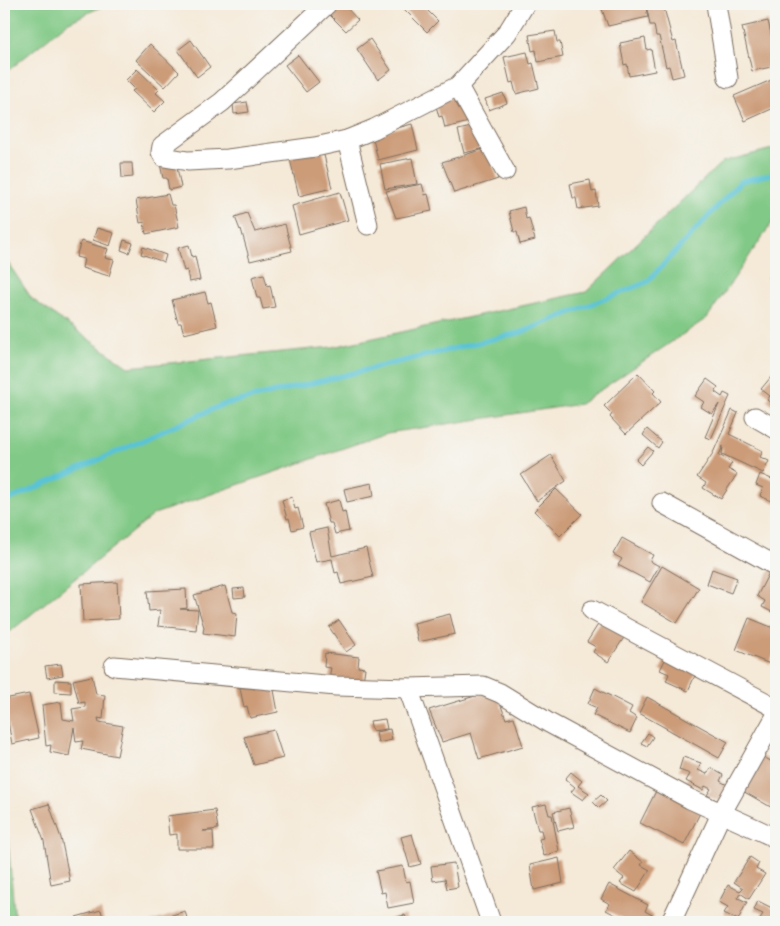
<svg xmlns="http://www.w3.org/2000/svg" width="780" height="926" font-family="'Comic Neue',sans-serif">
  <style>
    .green { fill: #81c986; stroke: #5e7a52 }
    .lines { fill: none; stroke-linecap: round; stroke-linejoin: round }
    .stream { stroke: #5ac3d6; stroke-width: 5 }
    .building { fill: #cc9c79 }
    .street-casing { stroke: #7c6d5f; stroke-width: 21 }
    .street { stroke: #fff; stroke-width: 19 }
  </style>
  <rect width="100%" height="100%" fill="#f6f6f2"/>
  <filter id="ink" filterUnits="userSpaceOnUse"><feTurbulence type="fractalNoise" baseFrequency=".02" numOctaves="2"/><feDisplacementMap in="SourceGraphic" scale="10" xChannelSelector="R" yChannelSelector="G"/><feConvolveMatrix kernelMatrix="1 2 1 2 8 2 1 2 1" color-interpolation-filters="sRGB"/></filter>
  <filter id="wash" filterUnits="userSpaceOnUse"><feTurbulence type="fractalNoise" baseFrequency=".0096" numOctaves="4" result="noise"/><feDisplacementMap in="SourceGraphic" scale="20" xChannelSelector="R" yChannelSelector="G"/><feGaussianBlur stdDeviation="1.12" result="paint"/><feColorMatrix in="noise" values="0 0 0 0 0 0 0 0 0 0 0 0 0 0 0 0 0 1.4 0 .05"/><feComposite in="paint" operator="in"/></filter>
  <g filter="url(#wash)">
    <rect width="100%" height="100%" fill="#f5e9d7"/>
    <g class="green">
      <polygon points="4,4 107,4 67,23 4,74"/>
      <polygon points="776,148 776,217 707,318 580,404 387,433 154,514 6,635 4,733 4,257 32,299 128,367 332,347 586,292 722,162"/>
      <polygon points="4,794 15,922 4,922"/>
    </g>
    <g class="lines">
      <polyline class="stream" points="4,502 222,405 522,332 647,282 741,181 776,173"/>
    </g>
    <g id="blocks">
      <g class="building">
        <polygon points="319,4 343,4 358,20 346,31"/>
        <polygon points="401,4 421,4 438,21 427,32 400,5"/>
        <polygon points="600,4 645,4 648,17 608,26"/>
        <polygon points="646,4 663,4 673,42 676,41 684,75 672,78 669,66 666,67 659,36 656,36 654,25 650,25"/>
        <polygon points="768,21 776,55 776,66 752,71 742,27"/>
        <polygon points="555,31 557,42 560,42 563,57 538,62 536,50 532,51 529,35"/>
        <polygon points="645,38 647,50 651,49 655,71 629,76 627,64 624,65 620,43"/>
        <polygon points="370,39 391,70 378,80 357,49"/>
        <polygon points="191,40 210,67 197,77 178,50"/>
        <polygon points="150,44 179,72 165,87 136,60"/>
        <polygon points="527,52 530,64 533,63 539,88 516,94 513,82 510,83 504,57"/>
        <polygon points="298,55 319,82 306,92 285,65"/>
        <polygon points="137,69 159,90 156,93 165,101 154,112 132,91 135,89 126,80"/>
        <polygon points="776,78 776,107 745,121 734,96"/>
        <polygon points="503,93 507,103 489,110 485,99"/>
        <polygon points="460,96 469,122 445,128 442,116 439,117 435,102"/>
        <polygon points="247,102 249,112 234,114 233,104"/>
        <polygon points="412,124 418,150 378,160 372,135"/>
        <polygon points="476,126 481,149 464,153 458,130"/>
        <polygon points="322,147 332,188 299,196 289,155"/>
        <polygon points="487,148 498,179 454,193 442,162"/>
        <polygon points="158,154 176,163 181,187 169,190 167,178 163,178"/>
        <polygon points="412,158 417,184 385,189 380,164"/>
        <polygon points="121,163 132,163 133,177 122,178"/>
        <polygon points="590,180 592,192 596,191 598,206 578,209 576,198 573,198 570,184"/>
        <polygon points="422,184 425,195 428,194 432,211 396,218 386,191"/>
        <polygon points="340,192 348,220 299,234 292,206"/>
        <polygon points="168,194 171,205 174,205 179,227 146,234 144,222 140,223 136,200"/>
        <polygon points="524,207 526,219 529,218 535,240 520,244 517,232 514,232 509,211"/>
        <polygon points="247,213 255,232 285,224 292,251 250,261 241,229 240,230 235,217"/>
        <polygon points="97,228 114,233 110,246 93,240"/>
        <polygon points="124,240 133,243 129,253 121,250"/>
        <polygon points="81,241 108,249 105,258 114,260 109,276 82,268 84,259 76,257"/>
        <polygon points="189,245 192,257 195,256 200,280 189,282 187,270 184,271 178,248"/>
        <polygon points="143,247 166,255 164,262 141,254"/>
        <polygon points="264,274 267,286 270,285 275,307 263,309 260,298 257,298 252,277"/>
        <polygon points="776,274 776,295 768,277"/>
        <polygon points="205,292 208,303 211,302 217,326 184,334 181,323 178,323 172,300"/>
        <polygon points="776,371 776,408 767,400 770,396 761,389"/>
        <polygon points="638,373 655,391 653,393 661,402 626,434 610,417 612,414 604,406"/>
        <polygon points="707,379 718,387 715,392 722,397 724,393 730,396 711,439 705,437 719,404 712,414 701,407 704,402 695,396"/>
        <polygon points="732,410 738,413 729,434 763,451 760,457 769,461 763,473 722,454 723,446 719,455 732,463 728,469 737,474 721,499 703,488 706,483 697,477 713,453"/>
        <polygon points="647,429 662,442 658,448 643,435"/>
        <polygon points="648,447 653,451 641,465 636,460"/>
        <polygon points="551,455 566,481 537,501 521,475"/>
        <polygon points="760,474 776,481 776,503 760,496 763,488 756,485"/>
        <polygon points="372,483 374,496 347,502 344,489"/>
        <polygon points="556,489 582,514 560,536 534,511"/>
        <polygon points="292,497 295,509 298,508 303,527 292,530 289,518 287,519 282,500"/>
        <polygon points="339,500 342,512 345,511 349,531 335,534 332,523 329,523 324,504"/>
        <polygon points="327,528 332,556 366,548 373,577 341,584 338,572 335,573 332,559 316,562 309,532"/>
        <polygon points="622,538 653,555 650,561 659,566 650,582 618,565 622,559 613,554"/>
        <polygon points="773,565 776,567 776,614 762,607 765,601 757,596"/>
        <polygon points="662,566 699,588 677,623 641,602"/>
        <polygon points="712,569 737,578 731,593 707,584"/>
        <polygon points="117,582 119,619 83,621 81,584"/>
        <polygon points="225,586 232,612 237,613 235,637 203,633 204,627 194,595"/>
        <polygon points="244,588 245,597 234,598 233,589"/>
        <polygon points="186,589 187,608 180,609 198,610 196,630 158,626 160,610 149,611 147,591"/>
        <polygon points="450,614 455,634 418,642 414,623"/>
        <polygon points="604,615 625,636 608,662 593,652 596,647 587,642"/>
        <polygon points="749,618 776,629 776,649 770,664 736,650"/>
        <polygon points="339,620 356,645 346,652 329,627"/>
        <polygon points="670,650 697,671 688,691 666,681 669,674 660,670"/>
        <polygon points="325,653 359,657 358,667 365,668 363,682 329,678 331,668 324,667"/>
        <polygon points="61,664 63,675 47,678 45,666"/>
        <polygon points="92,676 96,694 105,695 103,719 98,718 99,722 123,726 117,756 81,749 83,741 76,742 74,727 69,756 50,752 51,745 46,746 42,705 61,702 63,719 74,721 72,709 85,707 85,702 79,703 73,680"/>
        <polygon points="268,679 270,690 274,690 278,712 250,718 247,706 244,707 239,684"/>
        <polygon points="55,680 71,681 71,693 55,692"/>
        <polygon points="595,688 632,707 629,713 637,718 630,733 593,715 597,708 588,704"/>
        <polygon points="495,690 506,719 514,717 523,746 479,759 471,733 442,742 429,710"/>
        <polygon points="29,694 39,738 12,744 4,699"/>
        <polygon points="647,697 728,742 719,758 639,713"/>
        <polygon points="385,719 387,729 372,731 370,721"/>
        <polygon points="390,729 392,740 378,743 376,732"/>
        <polygon points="274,730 283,758 254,765 244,737"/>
        <polygon points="648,733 653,737 647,746 641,743"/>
        <polygon points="760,755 776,764 776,810 741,790"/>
        <polygon points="683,757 701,763 698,770 707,774 711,768 723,775 720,781 729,786 720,802 707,795 711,789 705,786 703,790 686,781 690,774 679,770"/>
        <polygon points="571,772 582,781 578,786 589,793 583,800 571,792 575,787 565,779"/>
        <polygon points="658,787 702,809 684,845 640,823"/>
        <polygon points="601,795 607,801 599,808 593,802"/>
        <polygon points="49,804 61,838 70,881 51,885 44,841 32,809"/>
        <polygon points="546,804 549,815 552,815 559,851 544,856 539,839 543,838 541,830 538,830 532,807"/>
        <polygon points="569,808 574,827 558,831 553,812"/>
        <polygon points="215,810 218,829 203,831 213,831 214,849 177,849 177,834 169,835 167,816"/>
        <polygon points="412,834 421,864 410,867 401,837"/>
        <polygon points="629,851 643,862 641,865 650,870 636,892 620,883 624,878 614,870"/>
        <polygon points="750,857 759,863 756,869 765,874 749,899 740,893 738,898 747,902 738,920 724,913 728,907 719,902 728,885 740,891 743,888 734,882"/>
        <polygon points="559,858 563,883 534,890 530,865"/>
        <polygon points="454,863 458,887 447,889 445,879 433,881 431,866"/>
        <polygon points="403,866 406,882 410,881 414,903 388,908 385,892 381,893 376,871"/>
        <polygon points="609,884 648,905 645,911 654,916 650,922 629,922 606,910 610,904 601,899"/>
        <polygon points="758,901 776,910 776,922 759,920 763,914 754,910"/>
        <polygon points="101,910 104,922 78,922 76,917"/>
        <polygon points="185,911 188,922 150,922"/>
        <polygon points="405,915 407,922 379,922"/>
      </g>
    </g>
  </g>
  <g filter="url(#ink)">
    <use href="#blocks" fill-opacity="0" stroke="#7c6d5f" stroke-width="1"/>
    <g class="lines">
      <g class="street-casing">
        <g id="street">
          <polyline points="327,4 222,102 162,146 161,152 164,157 188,161 228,159 315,147 347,140 374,129 458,86 507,33 525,4"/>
          <polyline points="716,4 728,78"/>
          <polyline points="458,86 505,171"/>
          <polyline points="347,140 368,225"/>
          <polyline points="755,417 776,429"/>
          <polyline points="662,503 776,566"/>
          <polyline points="592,610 776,708"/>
          <polyline points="114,666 336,686 408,688 483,686 500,693 549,723 690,799 776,838"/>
          <polyline points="408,688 491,922"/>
          <polyline points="671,922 722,812 776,716"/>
        </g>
      </g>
      <use href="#street" class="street"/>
    </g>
  </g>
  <rect width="780" height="926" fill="none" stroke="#f6f6f2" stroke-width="20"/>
</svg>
